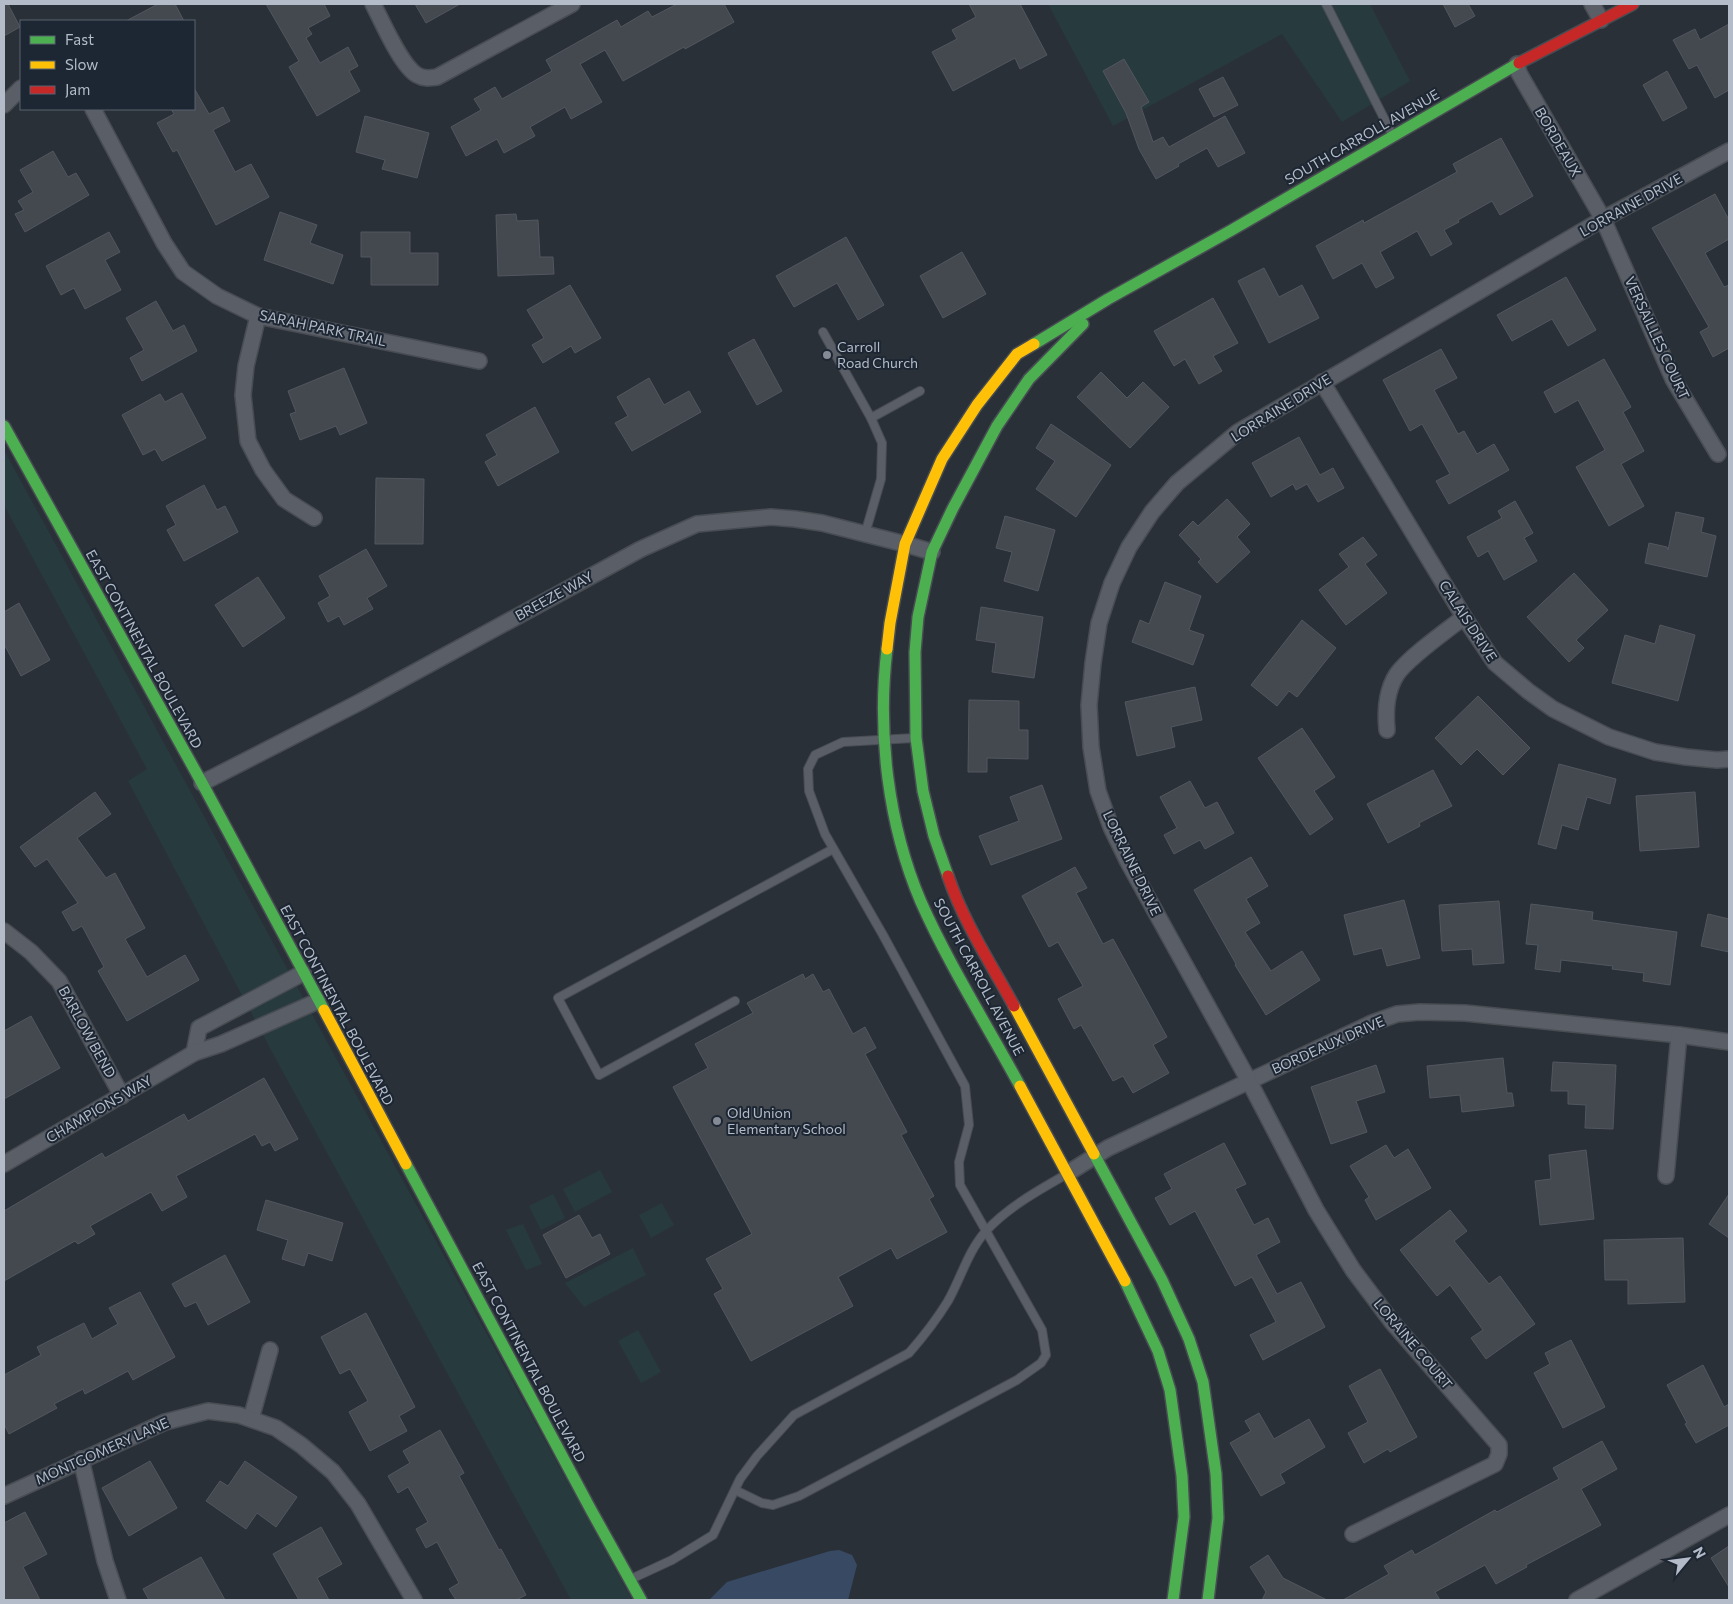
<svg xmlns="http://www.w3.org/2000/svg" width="1733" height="1604" font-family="Commissioner,sans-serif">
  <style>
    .green { fill: #273a3e }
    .water { fill: #384963 }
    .building { fill: #444950; stroke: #52575f }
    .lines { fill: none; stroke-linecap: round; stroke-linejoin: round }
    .lane-casing { stroke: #484c53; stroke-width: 10 }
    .street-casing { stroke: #484c53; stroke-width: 18 }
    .fast-casing { stroke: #484c53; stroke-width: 14 }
    .slow-casing { stroke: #484c53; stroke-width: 14 }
    .jam-casing { stroke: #484c53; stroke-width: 14 }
    .lane { stroke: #5a5e66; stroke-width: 8 }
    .street { stroke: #5a5e66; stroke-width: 15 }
    .fast { stroke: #4caf50; stroke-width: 11 }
    .slow { stroke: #ffc107; stroke-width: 11 }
    .jam { stroke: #c62828; stroke-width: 11 }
    .poi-dot { fill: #848b96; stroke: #1d2633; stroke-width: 2 }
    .labels { text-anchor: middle; stroke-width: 4; stroke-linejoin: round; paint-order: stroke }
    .street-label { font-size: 14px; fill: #b4bcc9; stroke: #1d2633 }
    .poi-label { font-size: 14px; fill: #b4bcc9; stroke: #1d2633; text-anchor: start }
  </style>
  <rect width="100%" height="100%" fill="#2a3038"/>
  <g class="green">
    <polygon points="1048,4 1370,4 1410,81 1342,122 1282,34 1113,126"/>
    <polygon points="4,450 632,1600 571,1600 278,1063 128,781 147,769 4,505"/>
    <polygon points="600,1170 612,1192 575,1212 563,1189"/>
    <polygon points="553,1194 565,1218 541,1230 529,1206"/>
    <polygon points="662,1203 674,1225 651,1238 639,1215"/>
    <polygon points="523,1224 542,1264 526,1270 506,1230"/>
    <polygon points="633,1248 646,1275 584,1307 565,1283"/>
    <polygon points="638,1330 661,1372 641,1383 618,1341"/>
  </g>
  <polygon class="water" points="839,1550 852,1555 857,1565 848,1600 709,1600 727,1582 830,1551"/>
  <g class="building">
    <polygon points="4,4 8,4 20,27 4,36"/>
    <polygon points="158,4 175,4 184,21 126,21"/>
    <polygon points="266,4 324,4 330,16 308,28 312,34 306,38 320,63 348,47 358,66 349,71 360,91 317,116 289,67 299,61"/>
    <polygon points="415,4 460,4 426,23"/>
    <polygon points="677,4 724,4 734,22 685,49 684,47 623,81 605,50 580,64 602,102 571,119 565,107 530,127 535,136 504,153 497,139 466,156 451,127 481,110 474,99 495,87 502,99 552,71 546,60 617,20 621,27 648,11 652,17"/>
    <polygon points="969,4 1020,4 1047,55 1020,69 1015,58 953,91 932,52 957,39 952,30 976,17"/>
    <polygon points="1443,4 1468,4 1475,16 1455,27"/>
    <polygon points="1729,24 1729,90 1715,98 1697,65 1689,69 1673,40 1695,29 1700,40"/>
    <polygon points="1124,59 1149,102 1141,107 1153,142 1163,137 1169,147 1225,116 1245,153 1218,167 1207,148 1178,164 1179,166 1156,179 1139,149 1126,113 1103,71"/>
    <polygon points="1667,71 1687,108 1663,121 1643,85"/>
    <polygon points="1223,77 1238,105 1214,117 1199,89"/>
    <polygon points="194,88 209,114 223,107 230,121 213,130 235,172 251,164 269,197 216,225 177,150 173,152 157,123 174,114 171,109 194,109"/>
    <polygon points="365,116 429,133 417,178 382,169 385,160 356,152"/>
    <polygon points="1501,138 1533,196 1500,215 1492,201 1458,220 1459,222 1444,230 1452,244 1431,256 1417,231 1380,252 1394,278 1376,288 1362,263 1333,279 1316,246 1363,220 1364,223 1457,172 1453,164"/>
    <polygon points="53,151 68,177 76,173 89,195 25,232 15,214 24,210 18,201 33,192 20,170"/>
    <polygon points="1715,194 1729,220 1729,239 1705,253 1724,287 1729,285 1729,348 1713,357 1700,332 1709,327 1652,228"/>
    <polygon points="280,212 317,225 310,243 343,255 333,284 264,260"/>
    <polygon points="516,214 517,221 538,220 540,257 553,257 554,274 498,276 496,215"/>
    <polygon points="109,232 120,252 105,260 121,290 85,309 74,288 61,295 46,266"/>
    <polygon points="361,232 410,232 410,253 438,253 438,285 371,285 371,257 361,257"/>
    <polygon points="846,237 884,305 858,320 837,283 794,307 776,276"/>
    <polygon points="962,252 986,294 943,318 920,276"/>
    <polygon points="1264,268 1279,297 1302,285 1319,318 1269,343 1238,281"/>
    <polygon points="1566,277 1596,330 1568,346 1552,319 1512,341 1497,315"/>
    <polygon points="570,285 601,338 575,353 571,346 543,363 532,345 544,338 527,310"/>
    <polygon points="1213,298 1238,343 1213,356 1222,371 1199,384 1185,359 1174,366 1154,331"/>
    <polygon points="156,301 173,331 184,325 197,351 142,381 130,358 144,350 126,318"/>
    <polygon points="754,339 782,391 757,405 728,353"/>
    <polygon points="1441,349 1457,378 1434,390 1458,434 1464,431 1477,454 1494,444 1509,470 1449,504 1436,481 1450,474 1422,424 1410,431 1383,380"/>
    <polygon points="1604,359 1631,407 1623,412 1644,451 1621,464 1644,506 1609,526 1576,467 1605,450 1578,400 1555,413 1544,392"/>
    <polygon points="344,368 367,423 340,435 336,426 300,440 290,414 296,412 288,391"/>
    <polygon points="1101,372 1127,398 1143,382 1169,407 1130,448 1077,397"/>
    <polygon points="649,378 664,405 689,391 701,412 632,451 615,423 628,416 617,397"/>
    <polygon points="182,393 206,438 162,461 155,449 143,455 122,415 160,394 165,402"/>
    <polygon points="535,407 559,452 498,486 485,462 497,455 486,435"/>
    <polygon points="1051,424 1111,465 1076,517 1036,489 1055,461 1036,448"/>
    <polygon points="1299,437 1320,475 1333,468 1344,488 1318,502 1307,484 1296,490 1293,484 1271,497 1252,463"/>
    <polygon points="376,478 424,479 423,544 375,544"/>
    <polygon points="204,485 217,510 225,506 238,532 184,561 167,530 176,525 166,506"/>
    <polygon points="1227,499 1250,524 1237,537 1250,552 1217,583 1198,562 1201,559 1179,535 1193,521 1198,526"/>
    <polygon points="1515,501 1533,533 1524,538 1537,561 1504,580 1488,551 1478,557 1467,537 1502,518 1498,511"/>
    <polygon points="1676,512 1704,518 1701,532 1716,536 1707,577 1645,563 1649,543 1667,547 1668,550"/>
    <polygon points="1005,516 1055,530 1038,591 1004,581 1012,552 996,548"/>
    <polygon points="1363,537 1377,555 1365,564 1387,593 1346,625 1319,590 1349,567 1339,554"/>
    <polygon points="366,549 387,586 367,598 373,609 344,625 339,616 328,622 318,603 330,596 319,576"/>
    <polygon points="1574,573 1608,610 1576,640 1584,648 1569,662 1527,617"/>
    <polygon points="258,577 285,618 243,647 215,605"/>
    <polygon points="1165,582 1201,596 1189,630 1204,635 1193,665 1132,642 1140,620 1149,624"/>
    <polygon points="19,603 50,660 21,676 4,644 4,612"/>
    <polygon points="981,607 1043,617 1034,678 992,672 996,643 976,640"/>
    <polygon points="1302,620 1336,648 1297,697 1289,691 1277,706 1251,685"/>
    <polygon points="1660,625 1695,635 1678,701 1612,683 1625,635 1655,644"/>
    <polygon points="1195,687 1202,720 1171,727 1175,747 1137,756 1125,702"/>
    <polygon points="1478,696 1530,748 1503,775 1477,749 1461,765 1435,738"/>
    <polygon points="969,700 1019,701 1019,730 1028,730 1028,759 987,758 987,772 968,772"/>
    <polygon points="1302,728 1335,777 1314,791 1333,819 1310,835 1258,758"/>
    <polygon points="1559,764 1616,779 1610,804 1587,797 1578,830 1562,825 1556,849 1538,844"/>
    <polygon points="1433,770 1452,806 1419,823 1420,826 1388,843 1367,804"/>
    <polygon points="1190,781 1205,808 1217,802 1234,833 1205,849 1200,840 1174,854 1164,835 1177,828 1160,797"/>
    <polygon points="1042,785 1062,839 991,865 979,836 1019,821 1010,797"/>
    <polygon points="95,792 111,814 77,838 106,878 115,873 145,928 125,939 147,977 185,955 199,980 127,1021 98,971 104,967 82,926 73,931 62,912 78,903 47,859 35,867 20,847"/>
    <polygon points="1695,792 1699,847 1640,851 1636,796"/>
    <polygon points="1251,857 1268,886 1246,899 1260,923 1245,932 1271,971 1302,951 1320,980 1266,1015 1235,965 1236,964 1194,890"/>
    <polygon points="1075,867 1087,888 1076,893 1103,944 1113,939 1167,1037 1153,1045 1169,1073 1133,1093 1123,1076 1113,1081 1081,1025 1074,1029 1058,999 1083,986 1058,942 1049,947 1022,896"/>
    <polygon points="1404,900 1420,958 1387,966 1382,948 1354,955 1344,915"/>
    <polygon points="1499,901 1504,963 1473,965 1472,949 1442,951 1439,905"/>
    <polygon points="1531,904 1593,912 1592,920 1677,932 1670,985 1643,981 1644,973 1612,969 1613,966 1561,960 1560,972 1535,969 1538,945 1526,944"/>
    <polygon points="1708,914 1729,919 1729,952 1701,946"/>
    <polygon points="803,974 805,979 813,974 823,992 829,989 853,1034 865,1027 876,1048 865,1054 907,1132 901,1135 934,1196 929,1199 947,1232 897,1259 891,1248 838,1277 853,1306 751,1361 714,1294 723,1289 706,1259 752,1234 673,1087 708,1068 695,1044 753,1013 747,1003"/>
    <polygon points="31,1016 60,1068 4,1099 4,1031"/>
    <polygon points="1503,1058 1507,1093 1512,1093 1514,1106 1462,1112 1460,1095 1430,1098 1427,1066"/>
    <polygon points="1553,1062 1616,1065 1613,1129 1585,1128 1586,1105 1568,1104 1568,1091 1551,1091"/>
    <polygon points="1376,1065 1385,1092 1356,1101 1367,1132 1331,1144 1311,1087"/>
    <polygon points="264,1078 298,1139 275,1151 270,1142 262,1146 255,1134 176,1176 187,1197 162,1211 151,1192 90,1226 95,1234 78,1244 75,1241 4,1281 4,1211 102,1153 105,1158 184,1114 188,1121"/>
    <polygon points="1224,1143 1246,1184 1235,1189 1254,1225 1268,1218 1280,1242 1256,1255 1277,1294 1301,1282 1325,1327 1263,1360 1250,1335 1276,1322 1252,1277 1235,1286 1195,1211 1170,1225 1155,1198 1172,1189 1164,1174"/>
    <polygon points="1386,1145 1394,1158 1408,1149 1431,1188 1376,1220 1365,1200 1369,1197 1350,1166"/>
    <polygon points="1586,1150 1594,1219 1540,1225 1535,1181 1551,1179 1549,1155"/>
    <polygon points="1729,1194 1729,1238 1709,1224"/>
    <polygon points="266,1200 343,1223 332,1261 308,1253 304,1266 282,1259 288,1240 257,1230"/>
    <polygon points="1450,1210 1467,1231 1454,1241 1489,1284 1500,1276 1535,1324 1486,1359 1471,1338 1483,1330 1450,1285 1437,1296 1400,1250"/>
    <polygon points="579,1215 592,1238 600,1234 610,1254 566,1278 543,1235"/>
    <polygon points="1683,1238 1685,1302 1628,1304 1628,1280 1605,1280 1604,1240"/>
    <polygon points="225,1255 250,1302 208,1325 196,1302 185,1307 172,1284"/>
    <polygon points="140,1292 175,1357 133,1380 128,1371 85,1394 83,1389 54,1404 57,1408 9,1434 4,1424 4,1375 41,1355 37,1347 84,1323 92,1339 118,1324 109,1308"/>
    <polygon points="366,1313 415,1407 399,1416 407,1431 370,1451 349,1412 368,1401 350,1369 340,1374 321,1337"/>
    <polygon points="1571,1340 1605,1407 1563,1428 1534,1373 1550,1364 1545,1353"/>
    <polygon points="1703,1365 1724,1407 1729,1404 1729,1425 1696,1443 1685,1424 1687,1423 1667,1385"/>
    <polygon points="1380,1369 1417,1437 1390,1452 1388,1449 1364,1463 1348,1433 1368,1422 1349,1386"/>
    <polygon points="1259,1413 1274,1439 1309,1419 1325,1447 1280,1474 1285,1483 1261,1496 1230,1443 1251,1431 1245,1421"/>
    <polygon points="440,1430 464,1473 459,1476 499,1550 501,1549 526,1595 516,1600 456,1600 449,1589 459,1583 437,1542 426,1548 416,1529 428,1522 408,1487 398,1493 388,1476 410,1463 403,1451"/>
    <polygon points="1602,1441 1617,1469 1581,1489 1601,1525 1526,1565 1527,1567 1496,1584 1485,1565 1435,1592 1440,1600 1343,1600 1389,1574 1384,1566 1412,1550 1415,1555 1495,1510 1497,1512 1559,1479 1553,1468"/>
    <polygon points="150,1461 177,1508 129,1536 102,1488"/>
    <polygon points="245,1461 297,1497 276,1527 257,1513 246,1529 206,1501 220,1481 228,1486"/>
    <polygon points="25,1512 47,1554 23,1567 40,1600 4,1600 4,1523"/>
    <polygon points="321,1527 342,1564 317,1578 329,1600 299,1600 273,1554"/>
    <polygon points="1729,1546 1729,1587 1711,1558"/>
    <polygon points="1268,1555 1283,1578 1327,1600 1262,1600 1266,1592 1250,1567"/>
    <polygon points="201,1557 225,1600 149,1600 143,1589"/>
  </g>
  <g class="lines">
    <g class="lane-casing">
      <g id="lane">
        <polyline points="1326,4 1392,134"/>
        <polyline points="823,332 871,418"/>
        <polyline points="865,534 881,479 882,443 871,418 920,391"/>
        <polyline points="735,1001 599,1075 558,998 833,849"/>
        <polyline points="735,1490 762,1503 773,1505 799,1496 1017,1380 1041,1363 1046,1355 1042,1330 960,1185 959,1162 969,1125 965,1086 883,935 825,834 809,791 808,769 815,755 843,742 914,738"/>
        <path d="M631,1579L672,1560L713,1535L740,1479L757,1456L794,1415L909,1353C923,1337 937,1319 948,1301C961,1278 968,1251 986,1231C1008,1207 1039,1190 1067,1174"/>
      </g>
    </g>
    <g class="street-casing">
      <g id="street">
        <path d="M373,4C382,21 401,66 417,75C424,79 429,78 437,77L572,4"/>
        <polyline points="1592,4 1601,20"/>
        <polyline points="1517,64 1519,73 1603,219 1673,379 1718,454"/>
        <polyline points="4,105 21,88"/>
        <polyline points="93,109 164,243 183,272 217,296 258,316 479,361"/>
        <polyline points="258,316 246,366 243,395 248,441 263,470 284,499 314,518"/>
        <polyline points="1322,382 1464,617 1495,663 1528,691 1553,709 1609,737 1655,752 1686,757 1717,760 1729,759"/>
        <path d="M1387,730C1385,711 1386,691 1397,674C1409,657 1446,631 1464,617"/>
        <polyline points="202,783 360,702 641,549 697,524 771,517 795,519 822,523 905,544 932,552"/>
        <polyline points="4,931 31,952 59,981 122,1096"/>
        <polyline points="194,1053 199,1028 303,973"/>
        <polyline points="4,1164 194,1053 221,1044 318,1001"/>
        <polyline points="1068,1173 1108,1148 1372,1023 1397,1014 1420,1012 1465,1013 1679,1035 1729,1042"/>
        <polyline points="1666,1176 1679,1035"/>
        <polyline points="251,1419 270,1350"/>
        <polyline points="81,1459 105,1561 118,1600"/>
        <polyline points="4,1496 165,1422 208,1411 239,1415 276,1428 301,1445 333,1472 358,1504 414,1600"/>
        <polyline points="1353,1534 1495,1464 1499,1454 1499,1445 1392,1322 1353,1270 1316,1210 1249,1081 1128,862 1111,827 1098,791 1091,747 1089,705 1093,663 1099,623 1112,583 1129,547 1152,512 1177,483 1238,432 1603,219 1729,151"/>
        <polyline points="1577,1600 1729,1515"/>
      </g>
    </g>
    <g class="fast-casing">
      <g id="fast">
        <polyline points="1034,344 1108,299 1230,231 1519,63"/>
        <polyline points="4,426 202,783 324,1010"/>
        <path d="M887,649C877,732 888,825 921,902C949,965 987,1025 1020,1086"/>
        <polyline points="948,876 934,836 923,791 916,738 915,652 918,617 932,552 953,508 997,426 1029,379 1083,324"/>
        <polyline points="1094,1154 1162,1280 1189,1339 1203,1382 1216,1474 1218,1518 1208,1600"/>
        <polyline points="406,1164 591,1510 641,1600"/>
        <polyline points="1125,1281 1158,1351 1170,1390 1182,1476 1184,1517 1173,1600"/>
      </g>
    </g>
    <g class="slow-casing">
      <g id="slow">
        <polyline points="887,649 890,623 905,544 942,459 977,405 1017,354 1034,344"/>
        <polyline points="1014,1006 1094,1154"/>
        <polyline points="324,1010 406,1164"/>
        <polyline points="1020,1086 1125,1281"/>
      </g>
    </g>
    <g class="jam-casing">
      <g id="jam">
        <polyline points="1519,63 1633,4"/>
        <path d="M948,876C963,921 991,964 1014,1006"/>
      </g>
    </g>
    <use href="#lane" class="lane"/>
    <use href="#street" class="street"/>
    <use href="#fast" class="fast"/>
    <use href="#slow" class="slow"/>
    <use href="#jam" class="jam"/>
  </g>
  <g class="poi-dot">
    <circle cx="827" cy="355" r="5"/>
    <circle cx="717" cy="1121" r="5"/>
  </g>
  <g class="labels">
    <g class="street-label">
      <text transform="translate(1362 137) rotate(-30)" y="5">SOUTH CARROLL AVENUE</text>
      <text transform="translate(1558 142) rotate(60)" y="5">BORDEAUX</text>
      <text transform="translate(1631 205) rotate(-29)" y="5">LORRAINE DRIVE</text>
      <text transform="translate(323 328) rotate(12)" y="5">SARAH PARK TRAIL</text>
      <text transform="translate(1657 338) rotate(65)" y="5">VERSAILLES COURT</text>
      <text transform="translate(1281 408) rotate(-32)" y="5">LORRAINE DRIVE</text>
      <text transform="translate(554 596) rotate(-29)" y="5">BREEZE WAY</text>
      <text transform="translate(1468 621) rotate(57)" y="5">CALAIS DRIVE</text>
      <text transform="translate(144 649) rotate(61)" y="5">EAST CONTINENTAL BOULEVARD</text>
      <text transform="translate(1132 863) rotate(64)" y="5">LORRAINE DRIVE</text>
      <text transform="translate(979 977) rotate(62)" y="5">SOUTH CARROLL AVENUE</text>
      <text transform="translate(337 1005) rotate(62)" y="5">EAST CONTINENTAL BOULEVARD</text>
      <text transform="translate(87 1032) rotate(61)" y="5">BARLOW BEND</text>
      <text transform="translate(1328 1045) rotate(-24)" y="5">BORDEAUX DRIVE</text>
      <text transform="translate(99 1109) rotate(-30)" y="5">CHAMPIONS WAY</text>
      <text transform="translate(1413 1344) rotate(50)" y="5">LORAINE COURT</text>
      <text transform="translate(529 1362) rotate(62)" y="5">EAST CONTINENTAL BOULEVARD</text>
      <text transform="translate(102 1451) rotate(-24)" y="5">MONTGOMERY LANE</text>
    </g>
    <g class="poi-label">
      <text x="837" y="352">Carroll<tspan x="837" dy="16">Road Church</tspan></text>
      <text x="727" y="1118">Old Union<tspan x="727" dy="16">Elementary School</tspan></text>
    </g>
  </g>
  <rect width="1733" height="1604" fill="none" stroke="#b4bcc9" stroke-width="10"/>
  <rect x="20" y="20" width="175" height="90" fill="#1d2633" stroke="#59626f"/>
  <rect x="30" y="36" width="25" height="8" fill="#4caf50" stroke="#59626f"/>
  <text x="65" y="45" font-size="15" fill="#b4bcc9">Fast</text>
  <rect x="30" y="61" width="25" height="8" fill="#ffc107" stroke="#59626f"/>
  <text x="65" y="70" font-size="15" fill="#b4bcc9">Slow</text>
  <rect x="30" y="86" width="25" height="8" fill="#c62828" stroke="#59626f"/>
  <text x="65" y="95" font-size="15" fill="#b4bcc9">Jam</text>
  <g transform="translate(1688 1559) rotate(61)" stroke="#1d2633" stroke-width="4" paint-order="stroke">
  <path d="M0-4L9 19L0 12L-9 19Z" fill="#b4bcc9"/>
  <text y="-8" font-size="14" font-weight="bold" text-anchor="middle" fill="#b4bcc9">N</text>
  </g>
</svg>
